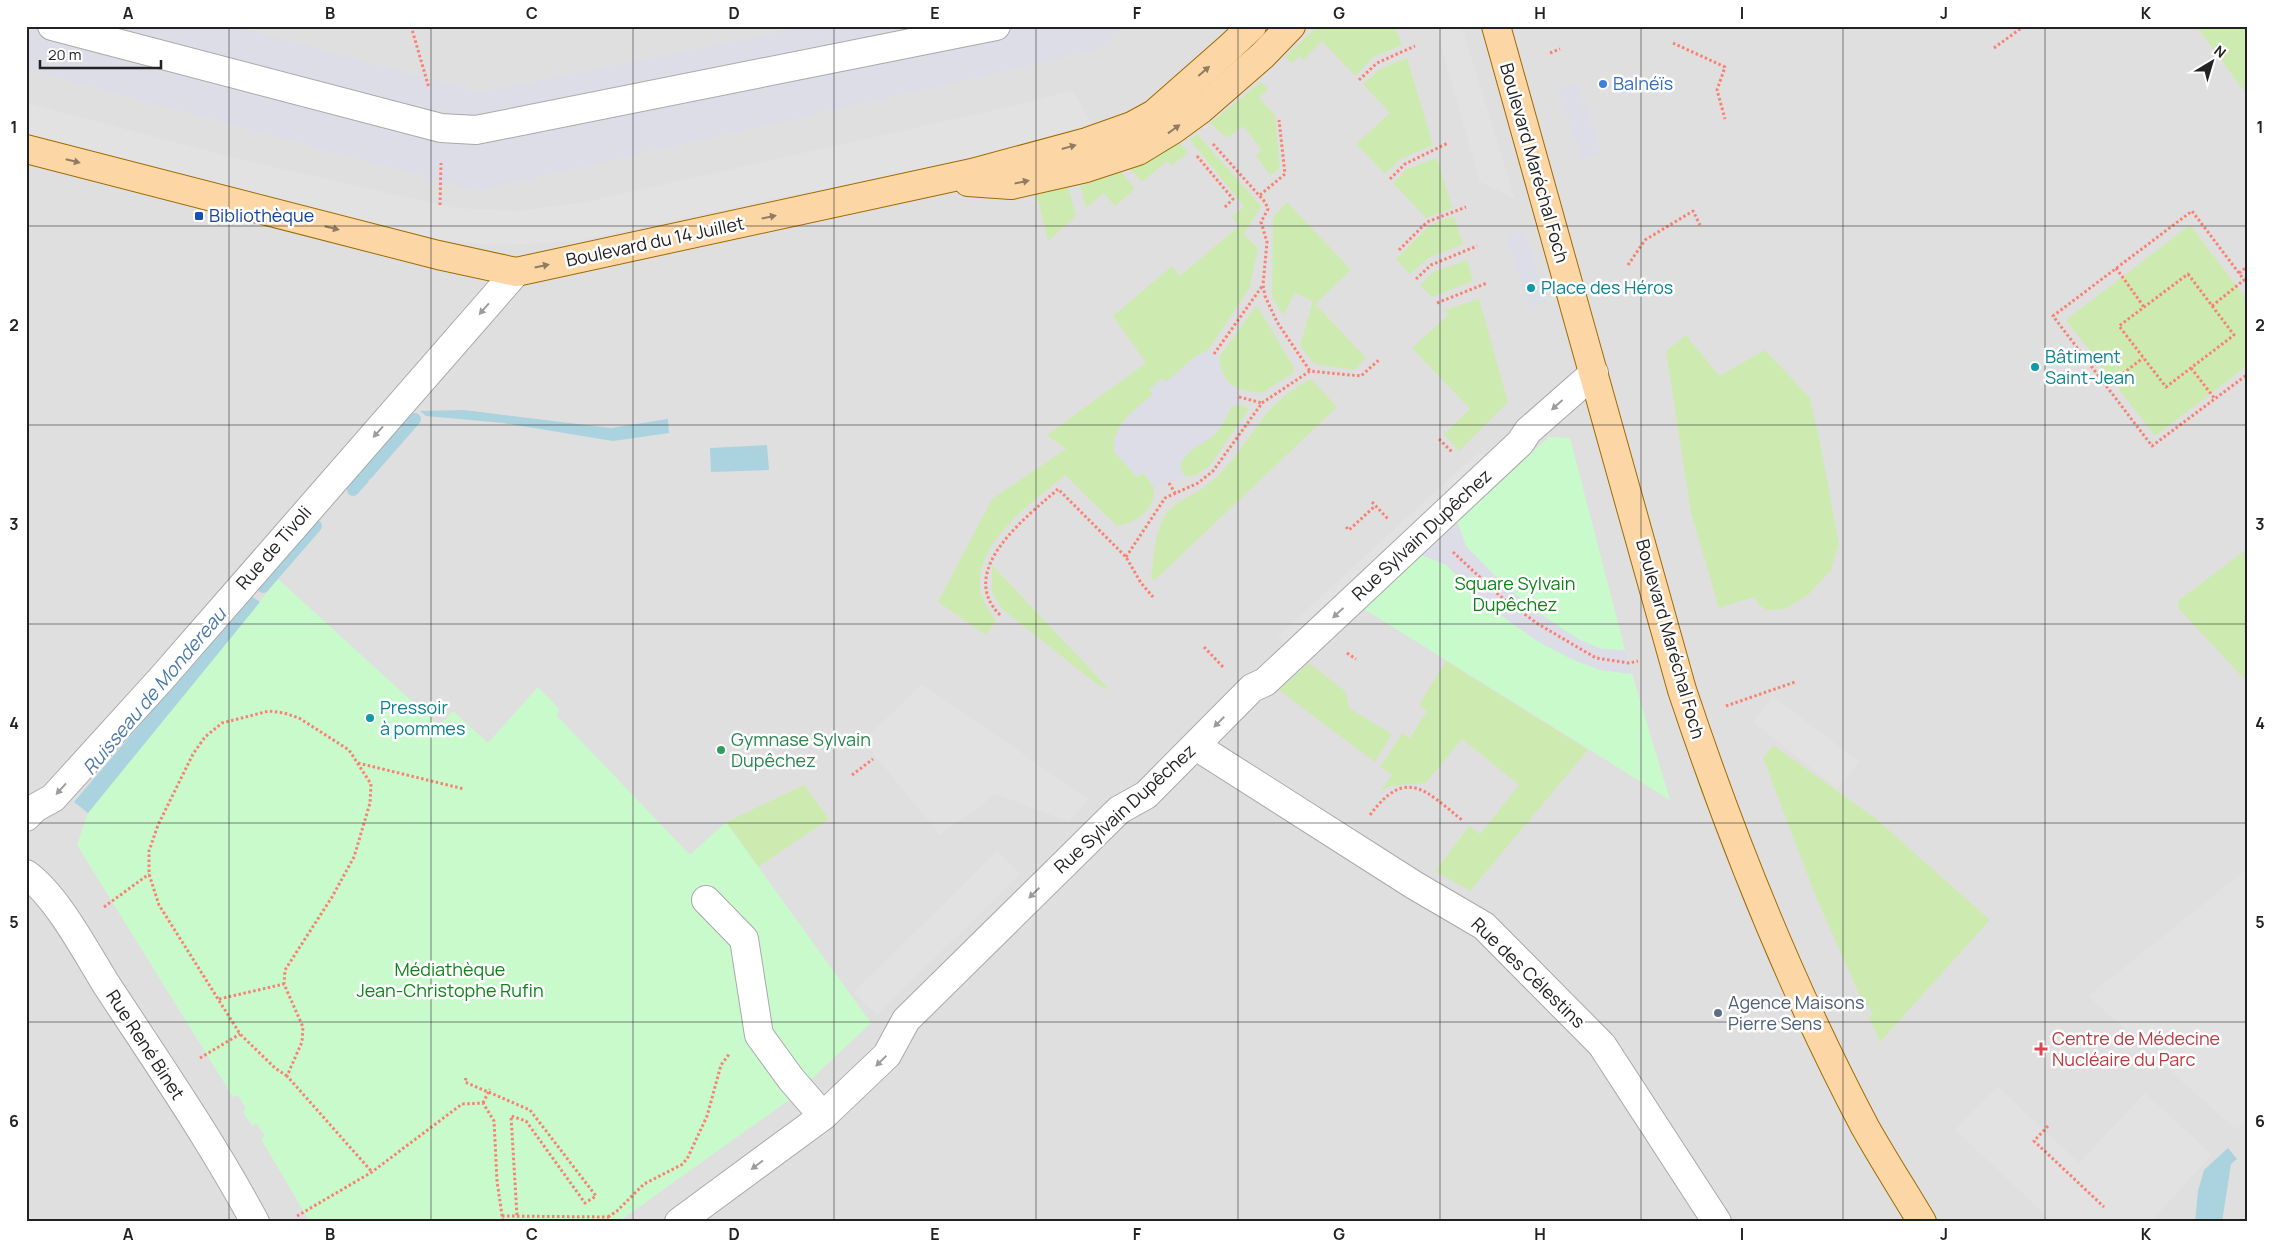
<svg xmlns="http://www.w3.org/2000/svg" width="2274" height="1248" font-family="Manrope,sans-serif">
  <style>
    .residential { fill: #e0dfdf }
    .grass { fill: #cdebb0 }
    .park { fill: #c8facc }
    .parking { fill: #e2e2e2 }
    .plaza { fill: #dddde8 }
    .water { fill: #aad3df }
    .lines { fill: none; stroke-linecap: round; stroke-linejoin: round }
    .stream { stroke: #aad3df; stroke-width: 12 }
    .minor-casing { stroke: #a9a9a9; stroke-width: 30 }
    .major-casing { stroke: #a06b00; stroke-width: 30 }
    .path { stroke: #fa8072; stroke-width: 3; stroke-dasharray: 2.5 2.5; stroke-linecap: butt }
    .minor { stroke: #fff; stroke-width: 28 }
    .major { stroke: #fcd6a4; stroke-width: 28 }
    .oneway { fill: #8f7c63 }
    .oneway2 { fill: #9c9c9c }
    .grid { fill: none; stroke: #222; stroke-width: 1; stroke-opacity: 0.55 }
    .shop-dot { fill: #3f7fe0; stroke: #fff; stroke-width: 2 }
    .transit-dot { fill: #1a4fb4; stroke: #fff; stroke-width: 2 }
    .culture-dot { fill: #0f9aa8; stroke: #fff; stroke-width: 2 }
    .leisure-dot { fill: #2e9e5b; stroke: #fff; stroke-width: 2 }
    .service-dot { fill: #5c6f8a; stroke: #fff; stroke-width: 2 }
    .health-dot { fill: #e0444e; stroke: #fff; stroke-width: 2 }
    .labels { text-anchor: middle; stroke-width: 5; stroke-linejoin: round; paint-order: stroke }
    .shop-label { font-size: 18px; fill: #366cbe; stroke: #fff; text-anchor: start }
    .street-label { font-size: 18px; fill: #222; stroke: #fff }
    .transit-label { font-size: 18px; fill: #164399; stroke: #fff; text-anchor: start }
    .culture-label { font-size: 18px; fill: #0d838f; stroke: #fff; text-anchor: start }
    .park-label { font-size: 18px; fill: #0c8416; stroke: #fff }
    .leisure-label { font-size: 18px; fill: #27864d; stroke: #fff; text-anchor: start }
    .service-label { font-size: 18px; fill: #4e5e75; stroke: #fff; text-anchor: start }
    .health-label { font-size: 18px; fill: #be3a42; stroke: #fff; text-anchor: start }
    .water-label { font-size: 19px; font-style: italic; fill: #4a7aab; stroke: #fff }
    .neatline { fill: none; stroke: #222; stroke-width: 2 }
    .grid-label { font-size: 16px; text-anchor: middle; font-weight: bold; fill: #222 }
  </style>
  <rect width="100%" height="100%" fill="#f2efe9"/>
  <rect class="residential" x="26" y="26" width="2222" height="1196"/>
  <g class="grass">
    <polygon points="1318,26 1395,26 1402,45 1373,57 1355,76 1322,41 1303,60 1299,56 1292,63 1285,57"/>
    <polygon points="2196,26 2248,26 2248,96"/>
    <polygon points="1407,58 1433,145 1400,159 1385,174 1356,144 1390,113 1363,84 1380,69"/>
    <polygon points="1261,82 1268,89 1259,98 1275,115 1280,168 1270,175 1256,156 1261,149 1243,126 1227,138 1210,123"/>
    <path d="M1197,134L1261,206L1244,234L1258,249L1249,289L1208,350L1195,357L1166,382L1149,390L1153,394C1135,410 1113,425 1114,451L1137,477L1142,472C1146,477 1153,483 1154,489C1155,510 1135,524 1117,526L1065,475C1033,502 971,544 981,593C984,604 990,612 996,621L986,635L938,602L992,499L1066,449L1047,435L1146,363L1113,316L1172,266L1180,276L1239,226L1232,217L1244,206L1190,140Z"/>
    <polygon points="1179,142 1188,153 1172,165 1167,161 1142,182 1129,167"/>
    <polygon points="1437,158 1452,208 1426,218 1393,183 1407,169"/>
    <polygon points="1120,171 1135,189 1115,206 1104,193 1086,208 1080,186"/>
    <polygon points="1068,187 1076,216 1048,241 1036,192"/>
    <polygon points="1287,202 1351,270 1315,304 1366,358 1354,370 1315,364 1300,346 1313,301 1295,293 1283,315 1272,297 1273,217"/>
    <polygon points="1454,216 1463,244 1428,258 1410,274 1396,259 1429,226"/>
    <polygon points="2190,225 2248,301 2248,365 2155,436 2066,320"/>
    <polygon points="1467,260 1473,281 1432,297 1420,285 1434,272"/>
    <polygon points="1479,299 1508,402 1459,451 1444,434 1470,409 1412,348 1448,315 1444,310"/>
    <path d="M1255,307H1258L1294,368L1293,373L1262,393C1236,390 1223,387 1219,358Z"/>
    <polygon points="1686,335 1719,376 1765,350 1810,398 1820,442 1839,544 1831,570 1809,594 1785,609 1768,610 1760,606 1754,597 1719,608 1691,513 1666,351"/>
    <path d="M1311,379L1337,407L1154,581L1151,577C1154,558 1154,535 1164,517C1173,501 1193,496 1207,485C1232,466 1248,436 1268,412C1280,398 1295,388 1311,379Z"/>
    <path d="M1239,404L1249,409L1209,467L1195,475L1185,477L1180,467C1185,450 1198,447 1211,437C1221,430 1226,418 1231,407Z"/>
    <polygon points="2248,548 2248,683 2179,609 2178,601"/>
    <polygon points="992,565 1110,690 1098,685 1002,609 992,592"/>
    <polygon points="1446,661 1588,750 1470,891 1435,871 1469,826 1480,834 1519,785 1462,739 1426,783 1390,786 1380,791 1392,775 1380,767 1402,733 1410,738 1427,711 1419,705"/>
    <polygon points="1309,663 1346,692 1349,708 1392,734 1375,762 1279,690"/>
    <polygon points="1773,745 1875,818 1990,920 1880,1042 1869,1017 1873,1014 1868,1005 1864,1005 1816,897 1763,758"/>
    <polygon points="804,785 829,819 758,867 726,822"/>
  </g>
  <g class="park">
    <polygon points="1549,437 1570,438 1625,650 1670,800 1364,609"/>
    <polygon points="278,579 439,726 453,711 488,743 538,687 560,710 556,715 690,855 726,822 871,1023 789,1100 618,1222 310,1222 261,1139 265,1136 256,1123 252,1126 243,1112 246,1109 238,1095 233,1097 77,845 88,813"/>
  </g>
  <g class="parking">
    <polygon points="1435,26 1462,28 1515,199 1480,182"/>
    <polygon points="1072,90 1092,123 981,158 772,199 578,241 496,245 440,240 26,134 26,103 239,159 455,208 518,211 585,202 1026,103"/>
    <polygon points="1478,452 1488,463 1287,647 1278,636"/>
    <polygon points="922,684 1088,799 1069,822 996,794 940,835 863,741"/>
    <polygon points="1773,696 1859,762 1838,789 1753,722"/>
    <polygon points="997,851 1020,874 877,1015 854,992"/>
    <polygon points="2248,868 2248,1121 2235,1129 2088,996"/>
    <polygon points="1997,1086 2079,1163 2145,1093 2212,1155 2150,1222 2053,1222 1955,1130"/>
  </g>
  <g class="plaza">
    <polygon points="26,26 234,26 480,92 808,26 1125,26 1098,50 477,191 26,69"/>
    <polygon points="1577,83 1601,153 1582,159 1558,90"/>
    <polygon points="1523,230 1547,303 1530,308 1506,236"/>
    <polygon points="1208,350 1219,358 1220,368 1227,382 1240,390 1239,404 1231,407 1219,429 1212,437 1187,452 1180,467 1185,477 1154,488 1143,472 1137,477 1117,455 1114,451 1114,439 1121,424 1129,415 1153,394 1149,390 1162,378 1167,382 1195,357"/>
    <polygon points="1457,522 1466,546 1505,586 1552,622 1580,640 1602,649 1625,650 1632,674 1600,670 1571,659 1537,641 1489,607 1446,565 1421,555"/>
  </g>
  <g class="water">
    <polygon points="464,410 611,428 668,419 669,433 613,441 503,423 426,416 420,411"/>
    <polygon points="767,445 769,470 711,472 710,448"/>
    <polygon points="250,595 260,602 88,813 74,802"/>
    <polygon points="2228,1148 2237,1159 2231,1164 2222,1222 2195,1222 2198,1191 2204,1170"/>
  </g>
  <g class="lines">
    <g class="stream">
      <polyline points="367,474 415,419"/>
      <polyline points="353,490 363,479"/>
      <polyline points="263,587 316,526"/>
    </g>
    <g class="minor-casing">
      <g id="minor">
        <polyline points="52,26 441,128 476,130 996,26"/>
        <polyline points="1196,746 1414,885 1484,926 1602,1045 1717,1222"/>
        <polyline points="26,817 35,808 53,798 162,678 516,272"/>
        <path d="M26,874C57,896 86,952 106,984C157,1062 211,1140 255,1222"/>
        <polyline points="706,900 744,939 759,1035 791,1079 823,1116"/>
        <polyline points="679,1222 823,1116 887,1055 906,1020 1119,810 1146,795 1252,688 1265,682 1520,443 1528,431 1594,373"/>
      </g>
    </g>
    <g class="major-casing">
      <g id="major">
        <path d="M1496,26L1682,690C1732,840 1791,987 1865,1127C1883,1159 1903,1190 1922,1222"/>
        <polyline points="26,149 438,255 516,272 972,173 1087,142 1132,126 1154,114 1229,48 1252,26"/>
        <polyline points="968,182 1011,185 1086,168 1138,151 1174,129 1200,110 1262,56 1291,26"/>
      </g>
    </g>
    <g class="path">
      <polyline points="411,26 429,88"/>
      <polyline points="1673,43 1725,67 1717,90 1725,119"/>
      <polyline points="1994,48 2024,26"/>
      <polyline points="1550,53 1560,49"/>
      <polyline points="1359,80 1377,63 1415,46"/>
      <polyline points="1213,144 1265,202 1268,209 1261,222 1267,242 1263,285 1265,296 1277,322 1310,371"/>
      <polyline points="1197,156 1233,199 1224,208"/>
      <polyline points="1390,179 1405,164 1448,143"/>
      <polyline points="1260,195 1285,174 1279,120"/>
      <polyline points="440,205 441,163"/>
      <polyline points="1399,250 1427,222 1466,207"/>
      <polyline points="1628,265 1645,240 1693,211 1700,225"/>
      <polyline points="2116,268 2144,307"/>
      <polyline points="2239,273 2248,266"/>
      <polygon points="2188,274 2234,335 2166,387 2119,326"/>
      <polyline points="1416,279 1431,265 1477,246"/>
      <polyline points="2248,285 2192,211 2053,316 2152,446 2248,374"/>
      <polyline points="1437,303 1487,283"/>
      <polyline points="2212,306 2244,280"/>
      <polyline points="1214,354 1263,285"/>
      <polyline points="2191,368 2215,399"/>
      <polyline points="2107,386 2143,358"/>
      <polyline points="1239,397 1262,403"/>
      <polyline points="1439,439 1453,453"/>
      <polyline points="1169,483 1175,493"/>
      <polyline points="1372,502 1389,520"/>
      <polyline points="1346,527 1349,530 1375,506"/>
      <polyline points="1453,552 1500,596 1538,624 1596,658 1629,663 1638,661"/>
      <polyline points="1126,557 1165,498 1198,483 1213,471 1262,403 1310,371 1361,376 1380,359"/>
      <path d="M1000,615C955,570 1028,516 1058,489L1126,557L1141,583L1153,597"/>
      <polyline points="1204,647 1223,667"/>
      <polyline points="1347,653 1356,659"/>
      <polyline points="1726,706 1795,682"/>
      <polyline points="358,763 464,789"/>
      <polyline points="852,775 873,759"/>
      <path d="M1370,815C1406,766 1426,791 1462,820"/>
      <polyline points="104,907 149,874"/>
      <polyline points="219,999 284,984"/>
      <polyline points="200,1058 240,1034"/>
      <polyline points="287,1076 275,1068 240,1034 159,905 149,874 149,851 158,825 193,754 205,737 222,723 269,711 284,713 299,718 349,750 371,784 370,803 354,857 332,897 285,970 284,984 303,1027 302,1042 287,1076 372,1172"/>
      <polyline points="466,1078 465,1082 530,1110 596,1196 585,1203 526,1121 511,1116 517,1216"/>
      <polyline points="483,1103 490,1089"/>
      <polyline points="2048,1126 2034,1141 2104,1207"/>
      <polyline points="297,1216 372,1172 462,1104 483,1103 494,1121 497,1181 503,1222"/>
      <polyline points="502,1216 608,1217 612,1222"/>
      <polyline points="608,1217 617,1211 644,1184 683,1164 688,1157 707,1116 721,1065 730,1053"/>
    </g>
    <use href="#minor" class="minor"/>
    <use href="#major" class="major"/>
  </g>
  <defs><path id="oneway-solid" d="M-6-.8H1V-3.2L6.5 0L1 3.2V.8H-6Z" transform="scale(1.25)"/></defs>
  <g class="oneway">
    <use href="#oneway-solid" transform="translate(1204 71) rotate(-41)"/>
    <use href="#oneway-solid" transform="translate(1174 129) rotate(-36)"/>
    <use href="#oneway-solid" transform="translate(1069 147) rotate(-16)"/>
    <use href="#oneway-solid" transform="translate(73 161) rotate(14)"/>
    <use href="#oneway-solid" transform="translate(1022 182) rotate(-12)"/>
    <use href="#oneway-solid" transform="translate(769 217) rotate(-12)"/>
    <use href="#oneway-solid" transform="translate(332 228) rotate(14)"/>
    <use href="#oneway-solid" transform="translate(542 266) rotate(-12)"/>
  </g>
  <g class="oneway2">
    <use href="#oneway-solid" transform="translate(484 309) rotate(131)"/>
    <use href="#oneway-solid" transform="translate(1557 405) rotate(138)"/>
    <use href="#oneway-solid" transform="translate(378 432) rotate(132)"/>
    <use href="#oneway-solid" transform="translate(1338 613) rotate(137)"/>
    <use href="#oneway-solid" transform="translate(1219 722) rotate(135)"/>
    <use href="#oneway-solid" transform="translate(61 789) rotate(132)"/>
    <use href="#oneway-solid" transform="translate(1034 893) rotate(136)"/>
    <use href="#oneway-solid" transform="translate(881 1061) rotate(136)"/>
    <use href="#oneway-solid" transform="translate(757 1165) rotate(143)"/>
  </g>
  <path class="grid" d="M229,26V1222M431,26V1222M633,26V1222M834,26V1222M1036,26V1222M1238,26V1222M1440,26V1222M1641,26V1222M1843,26V1222M2045,26V1222M26,226H2248M26,425H2248M26,624H2248M26,823H2248M26,1022H2248"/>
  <circle class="shop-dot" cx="1603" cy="84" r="5"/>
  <rect class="transit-dot" x="194" y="211" width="10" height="10" rx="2.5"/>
  <g class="culture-dot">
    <circle cx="1531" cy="288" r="5"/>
    <circle cx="2035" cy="367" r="5"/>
    <circle cx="370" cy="718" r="5"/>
  </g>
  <circle class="leisure-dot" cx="721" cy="750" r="5"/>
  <circle class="service-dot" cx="1718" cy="1013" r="5"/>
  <path class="health-dot" d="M2038.5 1041.5h5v5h5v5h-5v5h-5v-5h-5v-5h5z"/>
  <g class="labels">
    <g class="shop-label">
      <text x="1613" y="90">Balnéïs</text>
    </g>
    <g class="street-label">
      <text transform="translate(1534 163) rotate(74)" y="6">Boulevard Maréchal Foch</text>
      <text transform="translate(655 242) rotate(-12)" y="6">Boulevard du 14 Juillet</text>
      <text transform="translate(1422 535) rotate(-43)" y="6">Rue Sylvain Dupêchez</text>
      <text transform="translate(274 548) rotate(-49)" y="6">Rue de Tivoli</text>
      <text transform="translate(1670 639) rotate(74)" y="6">Boulevard Maréchal Foch</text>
      <text transform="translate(1125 809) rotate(-42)" y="6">Rue Sylvain Dupêchez</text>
      <text transform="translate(1528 973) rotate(44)" y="6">Rue des Célestins</text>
      <text transform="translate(145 1045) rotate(57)" y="6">Rue René Binet</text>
    </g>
    <g class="transit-label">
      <text x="209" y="222">Bibliothèque</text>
    </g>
    <g class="culture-label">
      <text x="1541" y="294">Place des Héros</text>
      <text x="2045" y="363">Bâtiment<tspan x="2045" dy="21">Saint-Jean</tspan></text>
      <text x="380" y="714">Pressoir<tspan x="380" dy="21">à pommes</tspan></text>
    </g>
    <g class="park-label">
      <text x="1515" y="590">Square Sylvain<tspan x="1515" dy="21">Dupêchez</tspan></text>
      <text x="450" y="976">Médiathèque<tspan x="450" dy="21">Jean-Christophe Rufin</tspan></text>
    </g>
    <g class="leisure-label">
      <text x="731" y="746">Gymnase Sylvain<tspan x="731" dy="21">Dupêchez</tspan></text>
    </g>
    <g class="service-label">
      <text x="1728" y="1009">Agence Maisons<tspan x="1728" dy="21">Pierre Sens</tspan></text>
    </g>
    <g class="health-label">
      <text x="2052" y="1045">Centre de Médecine<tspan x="2052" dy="21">Nucléaire du Parc</tspan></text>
    </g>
    <g class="water-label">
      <text transform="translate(154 691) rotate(-50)" y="7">Ruisseau de Mondereau</text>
    </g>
  </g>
  <rect width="2274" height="1248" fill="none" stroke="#ffffff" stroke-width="55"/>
  <g transform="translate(2212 62) rotate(38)" stroke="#ffffff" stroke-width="4" paint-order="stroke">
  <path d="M0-4L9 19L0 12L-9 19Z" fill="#222222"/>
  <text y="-8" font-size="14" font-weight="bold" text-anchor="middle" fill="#222222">N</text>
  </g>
  <path d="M40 60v8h121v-8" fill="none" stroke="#222222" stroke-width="2.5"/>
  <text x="48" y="60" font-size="15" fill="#222222" stroke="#ffffff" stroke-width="4" paint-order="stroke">20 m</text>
  <rect x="28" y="28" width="2218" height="1192" class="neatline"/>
  <g class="grid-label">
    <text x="128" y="19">A</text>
    <text x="330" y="19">B</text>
    <text x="532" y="19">C</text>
    <text x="734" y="19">D</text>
    <text x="935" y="19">E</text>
    <text x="1137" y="19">F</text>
    <text x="1339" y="19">G</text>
    <text x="1540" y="19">H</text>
    <text x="1742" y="19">I</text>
    <text x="1944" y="19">J</text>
    <text x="2146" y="19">K</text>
    <text x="14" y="133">1</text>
    <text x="2260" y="133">1</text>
    <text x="14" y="331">2</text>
    <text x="2260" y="331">2</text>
    <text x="14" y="530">3</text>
    <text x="2260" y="530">3</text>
    <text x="14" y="729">4</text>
    <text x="2260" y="729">4</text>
    <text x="14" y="928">5</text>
    <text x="2260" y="928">5</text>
    <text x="14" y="1127">6</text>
    <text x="2260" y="1127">6</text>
    <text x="128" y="1240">A</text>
    <text x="330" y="1240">B</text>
    <text x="532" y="1240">C</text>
    <text x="734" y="1240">D</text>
    <text x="935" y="1240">E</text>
    <text x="1137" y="1240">F</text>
    <text x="1339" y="1240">G</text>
    <text x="1540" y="1240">H</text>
    <text x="1742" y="1240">I</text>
    <text x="1944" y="1240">J</text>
    <text x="2146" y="1240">K</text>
  </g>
</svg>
